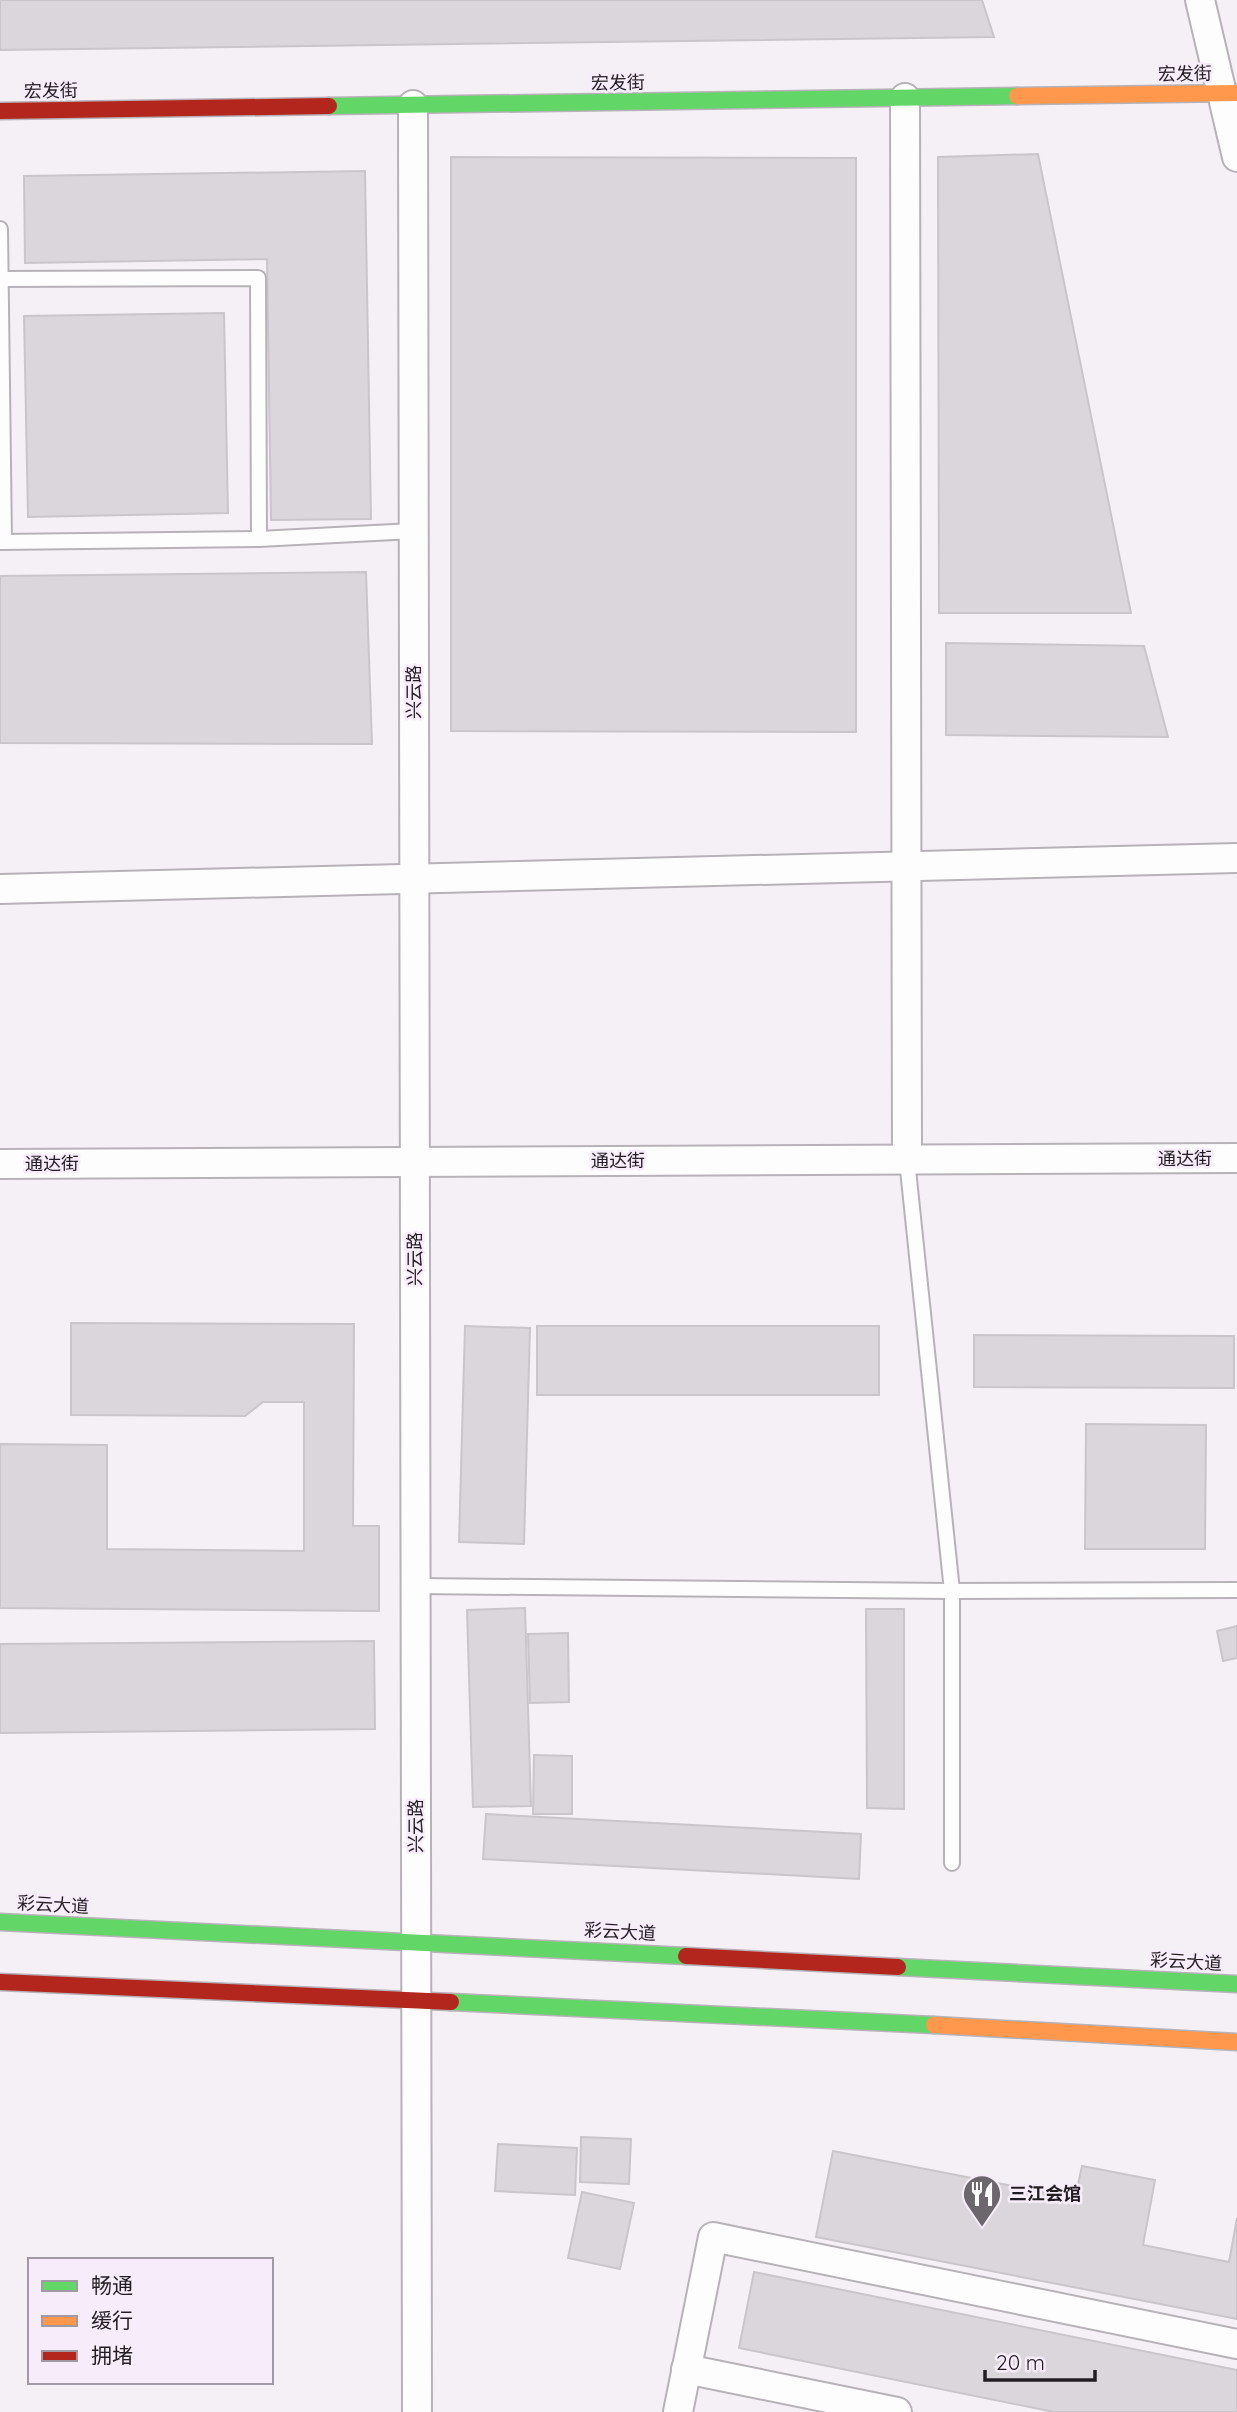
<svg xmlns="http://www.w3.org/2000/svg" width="1237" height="2412" font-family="Quicksand,'Noto Sans SC',sans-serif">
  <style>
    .building { fill: #dad6db; stroke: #c9c5ca; stroke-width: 2 }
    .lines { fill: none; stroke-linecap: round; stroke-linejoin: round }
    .lane-casing { stroke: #b6b2b7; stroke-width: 18 }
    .street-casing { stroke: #b6b2b7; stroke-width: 32 }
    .fast-casing { stroke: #b6b2b7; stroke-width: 19 }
    .slow-casing { stroke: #b6b2b7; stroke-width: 19 }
    .jam-casing { stroke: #b6b2b7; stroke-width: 19 }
    .lane { stroke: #fefdfe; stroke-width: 14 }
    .street { stroke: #fefdfe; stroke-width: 28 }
    .fast { stroke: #63d668; stroke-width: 16 }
    .slow { stroke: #ff974d; stroke-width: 16 }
    .jam { stroke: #b3261e; stroke-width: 16 }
    .labels { text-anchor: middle; stroke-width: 5; stroke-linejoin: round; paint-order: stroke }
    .street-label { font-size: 18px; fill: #211d22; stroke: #f7ecfa }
    .poi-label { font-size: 18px; font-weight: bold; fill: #211d22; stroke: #f7ecfa; text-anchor: start }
  </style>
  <rect width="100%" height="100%" fill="#f5f0f6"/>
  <g class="building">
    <polygon points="0,0 982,0 994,37 0,50"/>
    <polygon points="1038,154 1131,613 939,613 938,157"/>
    <polygon points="451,157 856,158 856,732 451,731"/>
    <polygon points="365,171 371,519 271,520 267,259 25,263 24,176"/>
    <polygon points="224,313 228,513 28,517 24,316"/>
    <polygon points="366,572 372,744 0,743 0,576"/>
    <polygon points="946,643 1144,646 1168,737 946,735"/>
    <polygon points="71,1323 354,1324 353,1526 379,1526 379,1611 0,1608 0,1444 107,1445 107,1549 304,1551 304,1402 263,1402 245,1416 71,1415"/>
    <polygon points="465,1326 530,1328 524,1544 459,1542"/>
    <rect x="537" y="1326" width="342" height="69"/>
    <polygon points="974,1335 1234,1336 1234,1388 974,1387"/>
    <polygon points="1086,1424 1206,1425 1205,1549 1085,1549"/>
    <polygon points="525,1608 531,1806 473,1807 467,1610"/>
    <polygon points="866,1609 904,1609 904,1809 867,1808"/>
    <polygon points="1237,1626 1237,1658 1223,1661 1217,1631"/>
    <polygon points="568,1633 569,1702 530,1703 528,1634"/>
    <polygon points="374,1641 375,1729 0,1733 0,1644"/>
    <polygon points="534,1755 572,1756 572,1814 533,1814"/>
    <polygon points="486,1814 861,1834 859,1879 483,1859"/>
    <polygon points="581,2137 631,2139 629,2184 580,2182"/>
    <polygon points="498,2144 577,2148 575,2195 495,2191"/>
    <polygon points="833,2151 1075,2198 1082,2166 1155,2180 1143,2245 1229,2262 1237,2218 1237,2319 816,2237"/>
    <polygon points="582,2192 634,2203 620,2269 568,2258"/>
    <polygon points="754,2272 1237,2370 1237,2412 1054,2412 739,2348"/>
  </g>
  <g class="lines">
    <g class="lane-casing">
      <g id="lane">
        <polyline points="0,229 4,542"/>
        <polyline points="0,279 258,278 259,539"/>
        <polyline points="0,542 259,539 413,531"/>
        <polyline points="907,1160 952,1591 952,1863"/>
        <polyline points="416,1586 952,1591 1237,1590"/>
      </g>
    </g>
    <g class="street-casing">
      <g id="street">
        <polyline points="1200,0 1237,157"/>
        <polyline points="905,98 907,1160"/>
        <polyline points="413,105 417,2412"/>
        <polyline points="0,889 1237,858"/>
        <polyline points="0,1164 1237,1158"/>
        <polyline points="686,2369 897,2412"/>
        <polyline points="678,2412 713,2237 1237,2344"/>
      </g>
    </g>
    <g class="fast-casing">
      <g id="fast">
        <polyline points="329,106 1017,96"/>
        <polyline points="0,1922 686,1956"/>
        <polyline points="898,1967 1237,1984"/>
        <polyline points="451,2002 934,2025"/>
      </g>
    </g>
    <g class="slow-casing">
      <g id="slow">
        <polyline points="1017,96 1237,93"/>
        <polyline points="934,2025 1237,2042"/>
      </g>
    </g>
    <g class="jam-casing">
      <g id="jam">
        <polyline points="0,111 329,106"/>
        <polyline points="686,1956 898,1967"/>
        <polyline points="0,1982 451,2002"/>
      </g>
    </g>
    <use href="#lane" class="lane"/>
    <use href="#street" class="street"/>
    <use href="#fast" class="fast"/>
    <use href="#slow" class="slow"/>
    <use href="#jam" class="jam"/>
  </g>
  <defs>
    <g id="restaurant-pin" transform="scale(2.0125)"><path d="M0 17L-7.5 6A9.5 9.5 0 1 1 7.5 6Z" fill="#6b676c" stroke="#f7ecfa"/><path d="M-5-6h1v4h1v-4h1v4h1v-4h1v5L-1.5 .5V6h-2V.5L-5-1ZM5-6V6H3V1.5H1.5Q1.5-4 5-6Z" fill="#fff"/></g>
  </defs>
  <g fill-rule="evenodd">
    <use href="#restaurant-pin" x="982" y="2194"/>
  </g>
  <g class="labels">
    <g class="street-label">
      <text transform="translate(1185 74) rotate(-1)" y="6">宏发街</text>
      <text transform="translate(618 83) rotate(-1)" y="6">宏发街</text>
      <text transform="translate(51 91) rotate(-1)" y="6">宏发街</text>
      <text transform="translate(414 692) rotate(-90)" y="6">兴云路</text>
      <text x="1185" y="1165">通达街</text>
      <text x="618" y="1167">通达街</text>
      <text x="52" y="1170">通达街</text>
      <text transform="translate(415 1259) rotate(-90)" y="6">兴云路</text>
      <text transform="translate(416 1826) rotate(-90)" y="6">兴云路</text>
      <text transform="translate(53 1905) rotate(3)" y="6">彩云大道</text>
      <text transform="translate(620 1932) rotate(3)" y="6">彩云大道</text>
      <text transform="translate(1186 1962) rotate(3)" y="6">彩云大道</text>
    </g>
    <g class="poi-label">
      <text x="1009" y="2200">三江会馆</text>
    </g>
  </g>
  <rect x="28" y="2258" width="245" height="126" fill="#f7ecfa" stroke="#a199a4" stroke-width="2"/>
  <rect x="42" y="2281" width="35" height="10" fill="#63d668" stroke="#a199a4" stroke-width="2"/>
  <text x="91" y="2293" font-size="21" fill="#211d22">畅通</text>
  <rect x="42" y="2316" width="35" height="10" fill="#ff974d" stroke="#a199a4" stroke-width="2"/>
  <text x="91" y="2328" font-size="21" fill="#211d22">缓行</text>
  <rect x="42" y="2351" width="35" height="10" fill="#b3261e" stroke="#a199a4" stroke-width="2"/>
  <text x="91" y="2363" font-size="21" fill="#211d22">拥堵</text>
  <path d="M985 2370v10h110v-10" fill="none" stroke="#211d22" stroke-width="3.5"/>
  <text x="996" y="2370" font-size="21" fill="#211d22" stroke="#f7ecfa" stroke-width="5" paint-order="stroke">20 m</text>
</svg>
